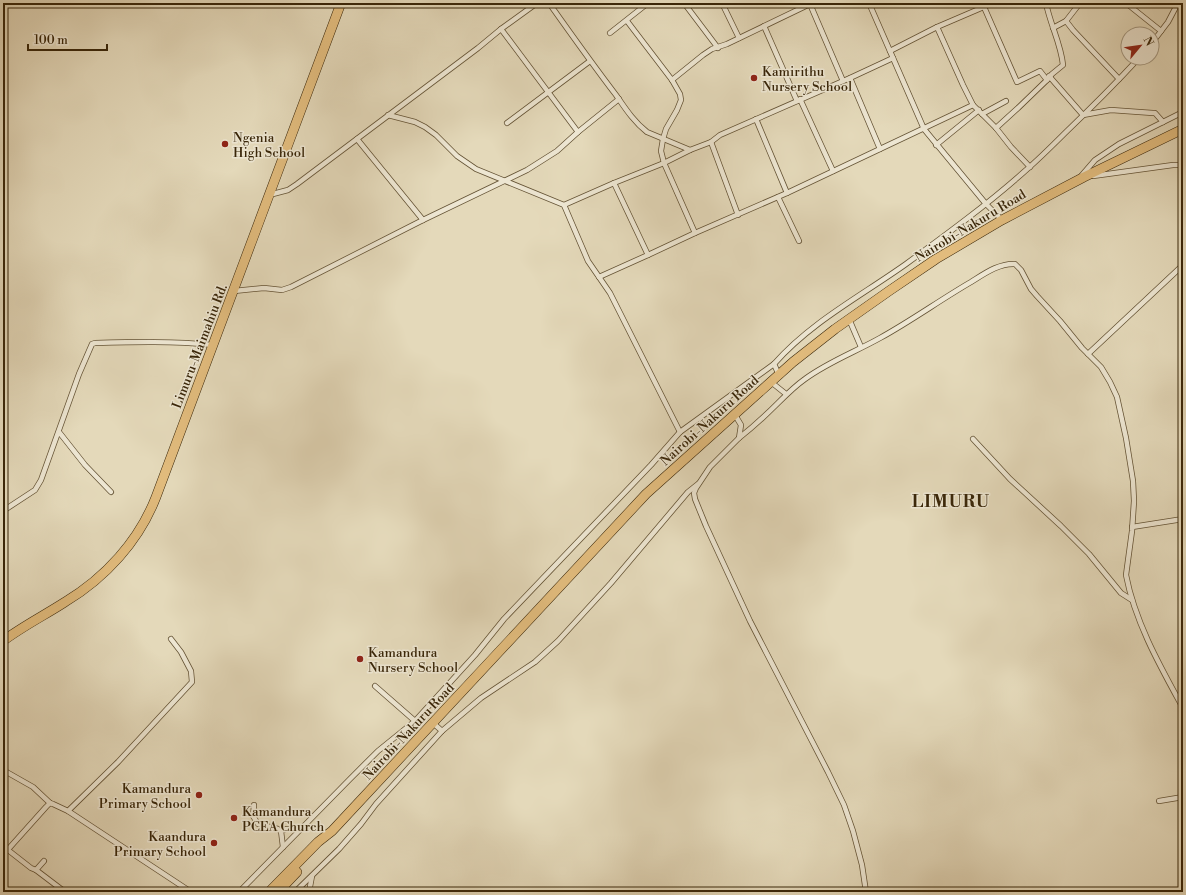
<svg xmlns="http://www.w3.org/2000/svg" width="1186" height="895" font-family="'Libre Bodoni',serif">
  <style>
    .lines { fill: none; stroke-linecap: round; stroke-linejoin: round }
    .street-casing { stroke: #645335; stroke-width: 6 }
    .highway-casing { stroke: #392609; stroke-width: 10 }
    .street { stroke: #ede6d2; stroke-width: 4.5 }
    .highway { stroke: #e2bc7d; stroke-width: 9 }
    .poi-dot { fill: #8f2418; stroke: #ede6d2; stroke-width: 1.5 }
    .labels { text-anchor: middle; stroke-width: 3; stroke-linejoin: round; paint-order: stroke }
    .poi-label { font-size: 13px; fill: #392609; stroke: #ede6d2; text-anchor: start }
    .street-label { font-size: 13px; fill: #392609; stroke: #ede6d2 }
    .district-label { font-size: 17px; font-weight: bold; letter-spacing: 1px; fill: #392609; stroke: #ede6d2 }
  </style>
  <rect width="100%" height="100%" fill="#e4d9ba"/>
  <filter id="stains"><feTurbulence type="fractalNoise" baseFrequency=".005" numOctaves="4"/><feColorMatrix values="0 0 0 0 .2 0 0 0 0 .09 0 0 0 0 .02 0 0 0 .5 -.17"/></filter>
  <radialGradient id="worn" r=".72"><stop offset=".6" stop-color="#630" stop-opacity="0"/><stop offset="1" stop-color="#630" stop-opacity=".3"/></radialGradient>
  <g class="lines">
    <g class="street-casing">
      <g id="street">
        <path d="M549,3C571,34 593,65 616,95C625,108 634,122 647,132L690,150"/>
        <polyline points="684,3 718,48"/>
        <polyline points="722,3 739,38"/>
        <polyline points="869,3 924,129 986,204 1002,220"/>
        <polyline points="1126,3 1161,31"/>
        <polyline points="810,4 843,81"/>
        <polyline points="984,7 1017,82 1040,71 1047,80"/>
        <polyline points="627,21 672,80 680,94 681,100 677,110 666,129 663,139 661,151 664,163 695,233"/>
        <polyline points="1066,21 1073,30 1119,79"/>
        <polyline points="764,26 797,101"/>
        <polyline points="937,27 963,85 973,105 996,128 1011,147 1030,167"/>
        <polyline points="1053,28 1066,21 1080,3"/>
        <polyline points="610,33 648,3"/>
        <polyline points="1152,43 1168,22 1178,3"/>
        <polyline points="890,51 937,27 993,3"/>
        <polyline points="1049,76 1083,115 1111,110 1153,113 1155,113 1163,122"/>
        <polyline points="850,78 880,149"/>
        <polyline points="672,80 703,55 712,49 727,44 812,3"/>
        <polyline points="800,99 833,171"/>
        <polyline points="982,114 1006,101"/>
        <polyline points="388,115 415,122 425,127 436,135 457,156 476,169 564,205 588,261 610,293 680,432"/>
        <polyline points="756,119 787,193"/>
        <polyline points="507,123 590,61"/>
        <path d="M996,128L1018,108L1047,80L1052,74L1063,65C1061,44 1050,24 1046,3"/>
        <polyline points="578,132 619,99"/>
        <polyline points="357,139 423,220"/>
        <polyline points="711,142 738,215"/>
        <polyline points="936,145 979,110"/>
        <polyline points="1082,175 1095,160 1119,144 1183,112"/>
        <polyline points="1093,176 1173,165 1183,165"/>
        <polyline points="614,183 648,255"/>
        <polyline points="269,195 288,190 297,184 478,48 501,29 537,3"/>
        <polyline points="778,197 799,241"/>
        <polyline points="564,205 614,183 664,163 690,150 711,142 720,135 850,78 893,58"/>
        <polyline points="599,277 648,255 695,233 787,193 973,105"/>
        <polyline points="234,291 264,288 282,290 291,287 423,220 527,170 557,151 578,132 501,29"/>
        <polyline points="849,319 861,347"/>
        <polyline points="1088,354 1183,265"/>
        <path d="M779,375L774,364C811,322 861,296 906,264C947,234 988,204 1025,171C1039,159 1052,146 1065,133C1090,109 1115,84 1139,58"/>
        <polyline points="771,382 786,394"/>
        <polyline points="735,415 741,425 739,438 710,467 696,488 694,493 695,499 706,526 750,621 828,772 844,805 853,831 862,865 866,892"/>
        <polyline points="59,432 85,465 111,492"/>
        <path d="M739,438C753,427 765,416 778,403C786,395 795,386 805,379C828,362 855,352 880,338C911,321 940,300 971,282C984,274 999,263 1015,264L1021,270L1031,289L1037,296L1060,321L1082,348L1101,367L1110,382L1117,397L1126,438L1133,481L1134,501L1132,531L1126,575C1135,622 1160,666 1183,708"/>
        <polyline points="973,439 1010,479 1061,526 1089,554 1121,593 1132,600"/>
        <path d="M3,511L35,490L41,480L79,374L92,344L95,343C134,342 174,341 213,345"/>
        <polyline points="1132,527 1183,519"/>
        <polyline points="375,686 415,721"/>
        <polyline points="433,723 442,731"/>
        <polyline points="3,770 33,787 50,803"/>
        <polyline points="1159,801 1183,797"/>
        <polyline points="254,805 253,816 258,824 278,829 281,831 283,847"/>
        <polyline points="68,811 118,762 192,682 191,671 181,652 171,639"/>
        <polyline points="281,831 286,829 301,829"/>
        <polyline points="8,850 31,868 36,870 44,861"/>
        <polyline points="3,855 46,807 50,803 53,804 68,811 191,892"/>
        <polyline points="36,870 65,892"/>
        <polyline points="239,892 350,779 378,751 415,721 475,655 504,619 651,465 680,432 774,364"/>
        <polyline points="295,892 339,849 361,824 376,804 442,731 481,698 535,662 558,641 611,583 688,492 698,484"/>
        <polyline points="309,892 312,876"/>
      </g>
    </g>
    <g class="highway-casing">
      <g id="highway">
        <path d="M3,641C23,626 45,615 65,602C105,578 139,541 156,497L341,3"/>
        <polyline points="269,892 318,842 332,831 646,494 793,362 835,329 889,291 936,259 1002,220 1084,177 1183,129"/>
        <polyline points="278,892 297,872"/>
      </g>
    </g>
    <use href="#street" class="street"/>
    <use href="#highway" class="highway"/>
  </g>
  <g class="poi-dot">
    <circle cx="754" cy="78" r="4"/>
    <circle cx="225" cy="144" r="4"/>
    <circle cx="360" cy="659" r="4"/>
    <circle cx="199" cy="795" r="4"/>
    <circle cx="234" cy="818" r="4"/>
    <circle cx="214" cy="843" r="4"/>
  </g>
  <g class="labels">
    <g class="poi-label">
      <text x="762" y="76">Kamirithu<tspan x="762" dy="15">Nursery School</tspan></text>
      <text x="233" y="142">Ngenia<tspan x="233" dy="15">High School</tspan></text>
      <text x="368" y="657">Kamandura<tspan x="368" dy="15">Nursery School</tspan></text>
      <text x="191" y="793" text-anchor="end">Kamandura<tspan x="191" dy="15">Primary School</tspan></text>
      <text x="242" y="816">Kamandura<tspan x="242" dy="15">PCEA Church</tspan></text>
      <text x="206" y="841" text-anchor="end">Kaandura<tspan x="206" dy="15">Primary School</tspan></text>
    </g>
    <g class="street-label">
      <text transform="translate(970 225) rotate(-31)" y="5">Nairobi-Nakuru Road</text>
      <text transform="translate(199 346) rotate(-69)" y="5">Limuru-Maimahiu Rd.</text>
      <text transform="translate(709 420) rotate(-42)" y="5">Nairobi-Nakuru Road</text>
      <text transform="translate(408 731) rotate(-47)" y="5">Nairobi-Nakuru Road</text>
    </g>
    <g class="district-label">
      <text x="951" y="507">LIMURU</text>
    </g>
  </g>
  <rect width="1186" height="895" fill="none" stroke="#e4d9ba" stroke-width="16"/>
  <rect x="4" y="4" width="1178" height="887" fill="none" stroke="#392609" stroke-width="2"/>
  <rect x="8" y="8" width="1170" height="879" fill="none" stroke="#392609"/>
  <g transform="translate(1140 46) rotate(61)"><circle r="19" fill="#ede6d2" stroke="#a59982"/>
  <path d="M0-3L7 15L0 10L-7 15Z" fill="#8f2418"/>
  <text y="-6" font-size="11" font-weight="bold" text-anchor="middle" fill="#392609">N</text>
  </g>
  <path d="M28 44v6h79v-6" fill="none" stroke="#392609" stroke-width="2"/>
  <text x="34" y="44" font-size="12" fill="#392609" stroke="#ede6d2" stroke-width="3" paint-order="stroke">100 m</text>
  <rect width="100%" height="100%" filter="url(#stains)"/>
  <rect width="100%" height="100%" fill="url(#worn)"/>
</svg>
